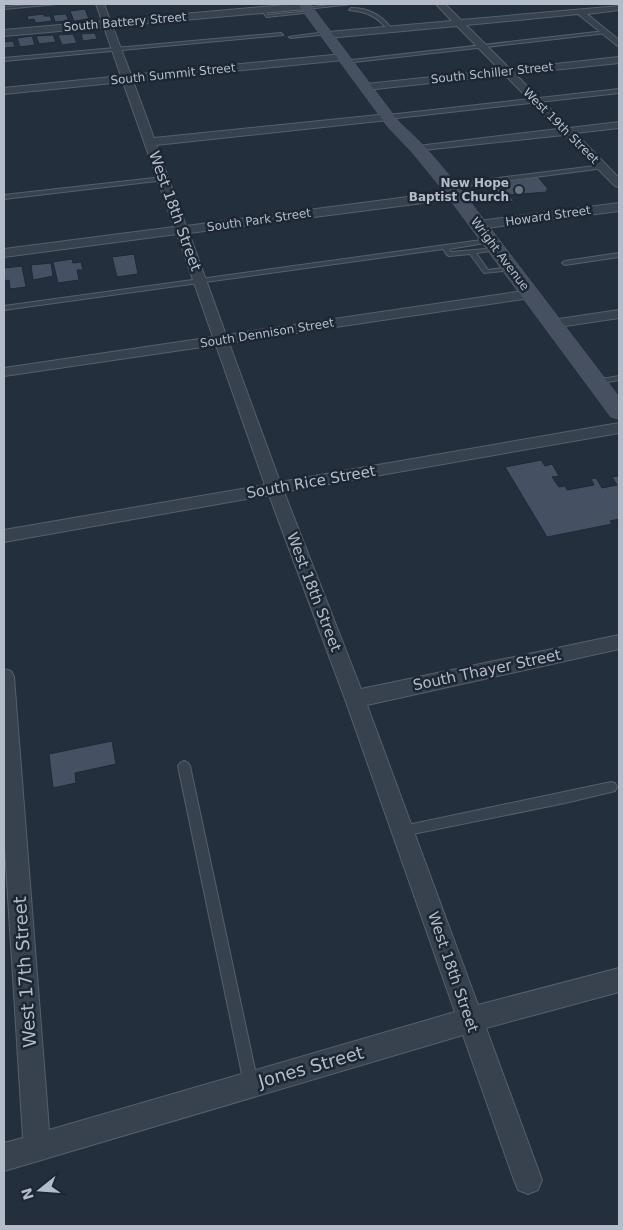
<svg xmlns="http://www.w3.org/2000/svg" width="623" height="1230" font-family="'DejaVu Sans',sans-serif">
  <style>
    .building { fill: #455162; stroke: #1f2835 }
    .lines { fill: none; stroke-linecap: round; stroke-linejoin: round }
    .service-casing { stroke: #565f6c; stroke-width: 2 }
    .minor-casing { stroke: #565f6c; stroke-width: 2 }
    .tertiary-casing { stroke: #565f6c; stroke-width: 2 }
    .secondary-casing { stroke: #565f6c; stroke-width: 1 }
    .service { fill: #38414e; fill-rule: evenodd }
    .minor { fill: #38414e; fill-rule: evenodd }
    .tertiary { fill: #38414e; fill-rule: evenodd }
    .secondary { fill: #465061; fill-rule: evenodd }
    .worship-dot { fill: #6b7280; stroke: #1d2633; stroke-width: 2 }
    .labels { text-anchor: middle; stroke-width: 5; stroke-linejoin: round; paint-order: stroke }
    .far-street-label { font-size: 12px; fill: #b4bcc9; stroke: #1d2633 }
    .far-poi-label { font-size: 12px; font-weight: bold; fill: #b4bcc9; stroke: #1d2633; text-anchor: end }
    .street-label { font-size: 15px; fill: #b4bcc9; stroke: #1d2633 }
    .near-street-label { font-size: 18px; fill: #b4bcc9; stroke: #1d2633 }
  </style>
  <rect width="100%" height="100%" fill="#242f3e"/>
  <g class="building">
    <polygon points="85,9 89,19 74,21 70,11"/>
    <polygon points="44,14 44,16 50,16 52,21 36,23 34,19 28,20 27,16"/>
    <polygon points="66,14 69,21 55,22 53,15"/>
    <polygon points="95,33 97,39 83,41 81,34"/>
    <polygon points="73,34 77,43 62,45 58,35"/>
    <polygon points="53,35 56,42 39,44 36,36"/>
    <polygon points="32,36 35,45 20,47 17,38"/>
    <polygon points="13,41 15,47 4,48 4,42"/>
    <polygon points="538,177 549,190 546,190 547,192 509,195 514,201 501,203 486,184"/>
    <polygon points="134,254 138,274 117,277 112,257"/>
    <polygon points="72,259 73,263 81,262 83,270 77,270 79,280 58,283 53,262"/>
    <polygon points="51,263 53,276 33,280 31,265"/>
    <polygon points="22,266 26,287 10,289 9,280 5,281 4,268"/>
    <polygon points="541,460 545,466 552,464 559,476 552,477 559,487 565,486 567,490 594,485 591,479 596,478 602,488 617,485 612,477 619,476 619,519 610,521 612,524 547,537 505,467"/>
    <polygon points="112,741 116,764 75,773 76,783 53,788 49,754"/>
  </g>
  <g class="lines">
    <g class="service-casing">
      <g id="service">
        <polygon points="41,4 57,4 4,9 4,7"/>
        <polygon points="337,4 351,4 307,9 305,8"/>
        <path d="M351,8C369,8 381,15 392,29L388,30C377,16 367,12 349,10Z"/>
        <polygon points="260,9 264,9 268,15 311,11 313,12 267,17"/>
        <polygon points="605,31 607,33 346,63 343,61"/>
        <polygon points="326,32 328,34 291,38 289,37"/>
        <polygon points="281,33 283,35 4,61 4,58"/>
        <polygon points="619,89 619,93 388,119 385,117 388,115"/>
        <polygon points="603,165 606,167 605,168 449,188 446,186 449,184"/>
        <polygon points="163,177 165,178 165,180 4,199 4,195"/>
        <polygon points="489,239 491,240 491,242 449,249 451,252 497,248 497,250 476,253 488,270 511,267 513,268 513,270 484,273 470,254 449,256 447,255 443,249 4,310 4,306"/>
        <polygon points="619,253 619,257 565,265 562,263 565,261"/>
        <polygon points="619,376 619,380 596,384 592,382 596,380"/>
        <polygon points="184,761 188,763 190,766 258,1084 256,1089 251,1091 246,1089 244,1084 178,766 180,763"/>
        <polygon points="611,782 615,783 617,787 615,791 565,803 403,836 399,835 397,831 399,827 403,826"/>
      </g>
    </g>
    <g class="minor-casing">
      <g id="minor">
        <polygon points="96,4 104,4 131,75 343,54 348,57 343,60 133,81 154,138 388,114 393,117 388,120 156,145 186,226 454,191 460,195 454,199 189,233 226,335 530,290 537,294 530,298 229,343 280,482 619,423 619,433 284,492 361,689 619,635 619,649 367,705 478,1005 619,968 619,992 486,1028 542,1180 538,1190 528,1194 518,1190 514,1180 463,1035 4,1171 4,1143 23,1138 4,833 4,669 11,671 14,677 49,1130 455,1012 345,699 269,495 4,542 4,530 265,485 216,345 4,376 4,368 213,337 177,234 4,257 4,249 174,227 123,82 4,94 4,88 121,76"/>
        <polygon points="436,4 445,4 461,20 619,6 619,10 587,14 619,40 619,47 578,14 466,25 510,69 619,57 619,63 515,74 569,128 619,122 619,128 575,133 619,178 619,187 615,186 564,135 414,151 413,149 418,146 558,129 505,75 366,90 361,87 366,84 500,70 457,26 328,38 324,35 328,32 452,21"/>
        <polygon points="619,203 619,211 478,229 472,225 478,221"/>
        <polygon points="619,310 619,318 552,328 545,324 552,320"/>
      </g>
    </g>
    <g class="tertiary-casing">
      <polygon id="tertiary" points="295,4 310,4 311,6 306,9 4,36 4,30"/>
    </g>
    <g class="secondary-casing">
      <polygon id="secondary" points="298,4 310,4 398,121 424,146 455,182 619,397 619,419 611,417 443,190 412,152 388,127"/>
    </g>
    <use href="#service" class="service"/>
    <use href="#minor" class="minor"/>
    <use href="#tertiary" class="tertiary"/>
    <use href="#secondary" class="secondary"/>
  </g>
  <circle class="worship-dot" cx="519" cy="190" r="5"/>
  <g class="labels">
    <g class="far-street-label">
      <text transform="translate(125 22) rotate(-5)" y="4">South Battery Street</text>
      <text transform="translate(492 73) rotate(-6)" y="4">South Schiller Street</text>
      <text transform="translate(173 74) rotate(-6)" y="4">South Summit Street</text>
      <text transform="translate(561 126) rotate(45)" y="4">West 19th Street</text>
      <text transform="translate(548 216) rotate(-8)" y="4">Howard Street</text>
      <text transform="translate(259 220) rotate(-8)" y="4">South Park Street</text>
      <text transform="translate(500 254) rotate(53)" y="4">Wright Avenue</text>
      <text transform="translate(267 333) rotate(-9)" y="4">South Dennison Street</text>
    </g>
    <g class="far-poi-label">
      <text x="509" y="187">New Hope<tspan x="509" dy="14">Baptist Church</tspan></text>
    </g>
    <g class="street-label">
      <text transform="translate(175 211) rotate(70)" y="5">West 18th Street</text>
      <text transform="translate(311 482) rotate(-10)" y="5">South Rice Street</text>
      <text transform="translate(314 592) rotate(69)" y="5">West 18th Street</text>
      <text transform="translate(487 670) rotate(-12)" y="5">South Thayer Street</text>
      <text transform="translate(453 972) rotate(71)" y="5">West 18th Street</text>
    </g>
    <g class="near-street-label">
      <text transform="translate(25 972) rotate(-94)" y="6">West 17th Street</text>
      <text transform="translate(311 1067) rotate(-16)" y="6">Jones Street</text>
    </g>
  </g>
  <rect width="623" height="1230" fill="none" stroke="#b4bcc9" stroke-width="10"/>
  <g transform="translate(40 1190) rotate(253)" stroke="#1d2633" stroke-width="4" paint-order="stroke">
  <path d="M0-4L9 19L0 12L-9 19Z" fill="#b4bcc9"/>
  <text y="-8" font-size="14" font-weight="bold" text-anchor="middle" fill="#b4bcc9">N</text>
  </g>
</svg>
